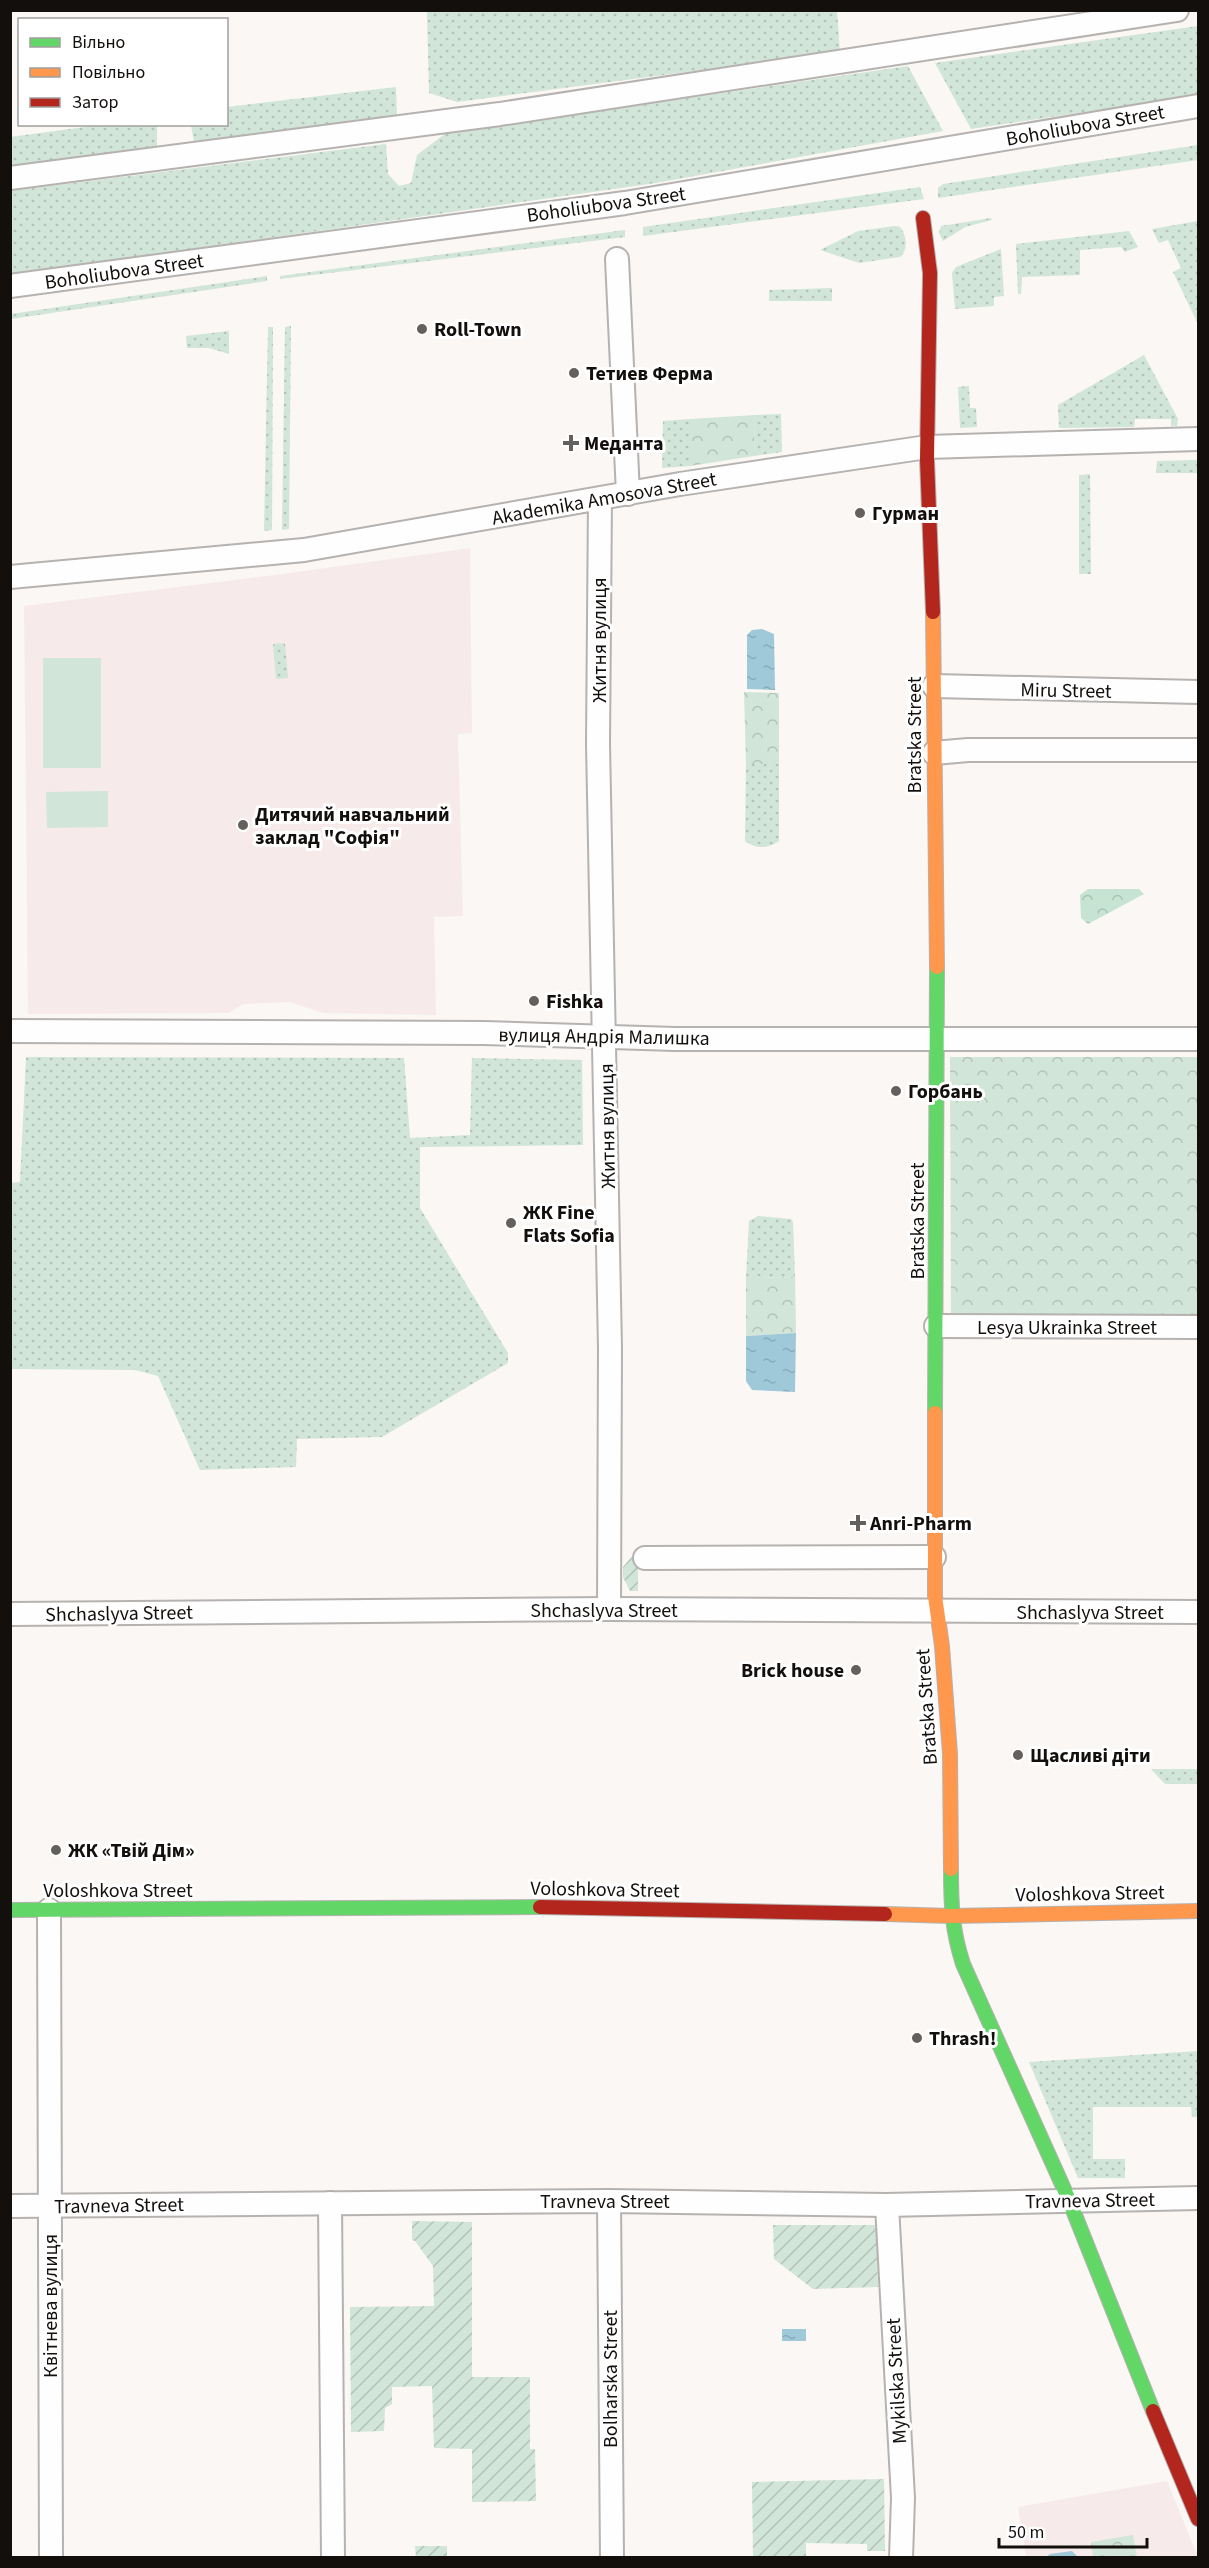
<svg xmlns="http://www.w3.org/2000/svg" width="1209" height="2568" font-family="'Source Sans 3',sans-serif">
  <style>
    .education { fill: #f7eaeb }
    .grass { fill: url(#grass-dots) }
    .forest { fill: url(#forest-crowns) }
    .park { fill: url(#park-crowns) }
    .garden { fill: url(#garden-furrows) }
    .pitch { fill: #d1e5d8 }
    .water { fill: url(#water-ripples) }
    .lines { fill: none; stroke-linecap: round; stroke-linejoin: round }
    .street-casing { stroke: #b6b2b0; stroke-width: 26 }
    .fast-casing { stroke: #b6b2b0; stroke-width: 16 }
    .slow-casing { stroke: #b6b2b0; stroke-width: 16 }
    .jam-casing { stroke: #b6b2b0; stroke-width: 16 }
    .street { stroke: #fefefe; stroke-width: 22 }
    .fast { stroke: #63d668; stroke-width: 14 }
    .slow { stroke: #ff974d; stroke-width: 14 }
    .jam { stroke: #b3261e; stroke-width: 14 }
    .poi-dot { fill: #64605e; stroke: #fff; stroke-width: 2 }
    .labels { text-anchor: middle; stroke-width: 6; stroke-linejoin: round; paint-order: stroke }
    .street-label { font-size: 20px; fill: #130f0d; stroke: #fff }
    .poi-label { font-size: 20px; font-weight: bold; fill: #130f0d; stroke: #fff; text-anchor: start }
  </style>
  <defs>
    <pattern id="grass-dots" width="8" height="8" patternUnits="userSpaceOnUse" patternTransform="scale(1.5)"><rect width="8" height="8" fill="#d1e5d8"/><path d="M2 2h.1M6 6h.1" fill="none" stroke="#b3c3b8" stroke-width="1.8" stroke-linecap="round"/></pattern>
    <pattern id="forest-crowns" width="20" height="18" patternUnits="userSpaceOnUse" patternTransform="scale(1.5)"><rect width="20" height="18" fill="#c7e4d2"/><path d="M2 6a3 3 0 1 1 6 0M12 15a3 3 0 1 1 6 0" fill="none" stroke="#aac2b3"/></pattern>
    <pattern id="park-crowns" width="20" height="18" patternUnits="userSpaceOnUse" patternTransform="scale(1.5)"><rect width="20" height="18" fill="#d1e5d8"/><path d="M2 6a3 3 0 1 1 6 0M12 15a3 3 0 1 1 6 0" fill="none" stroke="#b3c3b8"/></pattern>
    <pattern id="garden-furrows" width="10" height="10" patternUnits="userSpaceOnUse" patternTransform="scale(1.5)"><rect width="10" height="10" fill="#d1e5d8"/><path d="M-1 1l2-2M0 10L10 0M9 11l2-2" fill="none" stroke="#b3c3b8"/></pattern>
    <pattern id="water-ripples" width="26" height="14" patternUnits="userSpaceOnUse" patternTransform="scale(1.5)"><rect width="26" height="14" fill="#9fc8d9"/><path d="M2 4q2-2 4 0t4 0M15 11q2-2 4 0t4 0" fill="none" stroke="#88abb9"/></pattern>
  </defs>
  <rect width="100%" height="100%" fill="#faf7f5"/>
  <g class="education">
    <polygon points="470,548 472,733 458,734 463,916 434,917 436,1015 323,1013 289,1002 243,1004 229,1013 28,1014 24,606 275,575"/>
    <polygon points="1167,2481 1198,2557 1026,2557 1018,2507"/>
  </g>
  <g class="grass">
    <polygon points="427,11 837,11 840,52 457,102 429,93"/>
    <polygon points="1198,26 1198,95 971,129 935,63"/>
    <polygon points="908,66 943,131 656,183 11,275 10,191 386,144 388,174 399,186 411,183 417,155 446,133"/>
    <polygon points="396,87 397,117 194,142 191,125 226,124 227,107"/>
    <polygon points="100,125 157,125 157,149 11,168 10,137"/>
    <polygon points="1198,145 1198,160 938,198 938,188 943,184"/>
    <polygon points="920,187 924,199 643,236 643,227"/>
    <polygon points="991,218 992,220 965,227 943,241 939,233 941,226"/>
    <polygon points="1198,221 1198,324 1173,272 1181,268 1168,240 1159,243 1152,229"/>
    <path d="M895,226L900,227C906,234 909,250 900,257L859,263L820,250L858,231Z"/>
    <polygon points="625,230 625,237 280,279 280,276"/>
    <polygon points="1129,231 1138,247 1125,252 1121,247 1080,250 1080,275 1022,277 1021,294 1018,294 1016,244"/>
    <polygon points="1001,249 1004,296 994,297 994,306 955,309 952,273 956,267"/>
    <polygon points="267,276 267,281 11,319 11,314"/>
    <polygon points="832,288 832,301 769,301 769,290"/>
    <polygon points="291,326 289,529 282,530 285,327"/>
    <polygon points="268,327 273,327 272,530 264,531"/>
    <polygon points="229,331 229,354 209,348 187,348 186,336"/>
    <polygon points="1144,355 1178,419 1177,426 1171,426 1171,419 1135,419 1134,427 1059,428 1058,405"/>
    <polygon points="969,386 970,408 976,408 977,427 960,428 958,387"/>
    <polygon points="781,414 782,452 754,456 755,415"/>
    <polygon points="690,419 690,466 662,468 663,421"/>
    <polygon points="1198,460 1198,473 1156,473 1157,461"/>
    <polygon points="1090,474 1091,574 1079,574 1079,475"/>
    <polygon points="285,643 288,678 276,679 273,644"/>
    <path d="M746,764H779V841C768,849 756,849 745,841Z"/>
    <polygon points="26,1057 404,1058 410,1138 470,1135 472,1058 582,1060 583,1145 420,1147 420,1208 508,1353 508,1363 382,1437 297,1439 296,1467 200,1470 158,1376 135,1370 11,1369 10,1183 20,1182"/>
    <polygon points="758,1216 791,1219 793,1222 795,1277 746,1278 749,1221"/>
    <polygon points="1151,1769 1198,1769 1198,1784 1165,1784"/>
    <polygon points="1198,2051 1198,2117 1192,2117 1191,2107 1093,2107 1093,2159 1125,2159 1125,2178 1078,2178 1029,2062"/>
  </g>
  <polygon class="forest" points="1088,889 1139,889 1144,894 1088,924 1081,918 1080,895"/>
  <g class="park">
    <polygon points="755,415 754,456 690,466 690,419"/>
    <polygon points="744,692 779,693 779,764 746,764"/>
    <polygon points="950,1057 1198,1057 1198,1319 951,1316"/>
    <polygon points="795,1277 796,1333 746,1336 746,1278"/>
    <polygon points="1133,2535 1137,2557 1093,2557 1091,2542"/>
  </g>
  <g class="garden">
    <polygon points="638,1549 638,1591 630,1591 623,1577 623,1567"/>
    <polygon points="412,2221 472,2222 472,2377 530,2377 530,2449 535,2449 536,2501 472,2502 472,2449 434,2448 432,2386 392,2387 392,2404 385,2408 384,2431 351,2432 350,2307 434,2306 433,2266 415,2241 412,2240"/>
    <polygon points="877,2225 878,2287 813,2289 774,2259 773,2225"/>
    <polygon points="884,2479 885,2551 867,2551 867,2544 806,2543 806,2557 753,2557 752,2482"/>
    <polygon points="415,2546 447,2546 447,2557 416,2557"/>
  </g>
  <g class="pitch">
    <rect x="43" y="658" width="58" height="110"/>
    <polygon points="108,791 108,827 47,828 46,792"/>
  </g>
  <g class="water">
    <polygon points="762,629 774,634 775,690 747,689 747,635 752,630"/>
    <polygon points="796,1333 795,1392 752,1390 746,1381 746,1336"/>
    <rect x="782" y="2329" width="24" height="12"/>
    <polygon points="1072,2551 1078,2557 1046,2557 1050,2554"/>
  </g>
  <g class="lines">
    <g class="street-casing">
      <g id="street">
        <polyline points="10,178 500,114 1177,10"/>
        <polyline points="617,259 628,494"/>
        <polyline points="10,286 625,203 1198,106"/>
        <polyline points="600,499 598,744 610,1348 609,1609"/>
        <polyline points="10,577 304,550 680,484 927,447 1198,439"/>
        <polyline points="934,686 1198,692"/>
        <polyline points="934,753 968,750 1198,750"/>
        <polyline points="10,1031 483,1033 675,1039 1198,1039"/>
        <polyline points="936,1326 1198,1327"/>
        <polyline points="645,1558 934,1557"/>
        <polyline points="10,1614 609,1609 1198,1612"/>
        <polyline points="49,1910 51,2558"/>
        <polyline points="609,2201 612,2558"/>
        <polyline points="330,2203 333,2558"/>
        <polyline points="887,2205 903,2498 901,2558"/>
        <polyline points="10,2206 609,2201 887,2205 1198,2198"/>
      </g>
    </g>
    <g class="fast-casing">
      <g id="fast">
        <polyline points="935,1413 937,967"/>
        <path d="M951,1869C951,1905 952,1930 963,1964L1069,2200L1153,2411"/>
        <polyline points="10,1910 540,1907"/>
      </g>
    </g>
    <g class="slow-casing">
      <g id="slow">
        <polyline points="933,612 937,967"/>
        <polyline points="935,1413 935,1596 942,1646 950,1754 951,1869"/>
        <polyline points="885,1914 951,1916 1198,1911"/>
      </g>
    </g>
    <g class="jam-casing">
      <g id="jam">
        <polyline points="923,218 930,273 927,459 933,612"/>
        <polyline points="540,1907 885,1914"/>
        <polyline points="1153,2411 1198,2519"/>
      </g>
    </g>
    <use href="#street" class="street"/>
    <use href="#fast" class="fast"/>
    <use href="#slow" class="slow"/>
    <use href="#jam" class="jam"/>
  </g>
  <g class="poi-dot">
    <circle cx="422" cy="329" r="6"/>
    <circle cx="574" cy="373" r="6"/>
    <path d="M568 434h6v6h6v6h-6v6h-6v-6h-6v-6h6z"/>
    <circle cx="860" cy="513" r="6"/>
    <circle cx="243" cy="825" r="6"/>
    <circle cx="534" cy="1001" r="6"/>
    <circle cx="896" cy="1091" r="6"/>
    <circle cx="511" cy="1223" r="6"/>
    <path d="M855 1514h6v6h6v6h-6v6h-6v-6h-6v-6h6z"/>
    <circle cx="856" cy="1670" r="6"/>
    <circle cx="1018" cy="1755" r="6"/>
    <circle cx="56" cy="1850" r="6"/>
    <circle cx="917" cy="2038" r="6"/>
  </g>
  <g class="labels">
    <g class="street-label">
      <text transform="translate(1085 125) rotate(-10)" y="7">Boholiubova Street</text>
      <text transform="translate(606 204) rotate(-8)" y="7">Boholiubova Street</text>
      <text transform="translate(124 271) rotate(-8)" y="7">Boholiubova Street</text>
      <text transform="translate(604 498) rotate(-10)" y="7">Akademika Amosova Street</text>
      <text transform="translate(599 640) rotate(-90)" y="7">Житня вулиця</text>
      <text transform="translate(1066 690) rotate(1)" y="7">Miru Street</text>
      <text transform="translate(914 735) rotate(-90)" y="7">Bratska Street</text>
      <text transform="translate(604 1036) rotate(1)" y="7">вулиця Андрія Малишка</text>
      <text transform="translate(607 1126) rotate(-91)" y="7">Житня вулиця</text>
      <text transform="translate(917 1221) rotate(-90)" y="7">Bratska Street</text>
      <text x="1067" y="1334">Lesya Ukrainka Street</text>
      <text x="604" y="1617">Shchaslyva Street</text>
      <text x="1090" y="1619">Shchaslyva Street</text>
      <text transform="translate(119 1613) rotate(-1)" y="7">Shchaslyva Street</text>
      <text transform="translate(926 1707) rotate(-94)" y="7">Bratska Street</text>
      <text transform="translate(605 1889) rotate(1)" y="7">Voloshkova Street</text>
      <text x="118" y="1897">Voloshkova Street</text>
      <text transform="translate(1090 1893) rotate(-1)" y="7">Voloshkova Street</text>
      <text transform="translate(1090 2200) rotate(-1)" y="7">Travneva Street</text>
      <text x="605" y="2208">Travneva Street</text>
      <text transform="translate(119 2205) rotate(-1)" y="7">Travneva Street</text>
      <text transform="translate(50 2306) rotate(-90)" y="7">Квітнева вулиця</text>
      <text transform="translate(610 2379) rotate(-90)" y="7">Bolharska Street</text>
      <text transform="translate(896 2381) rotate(-93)" y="7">Mykilska Street</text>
    </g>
    <g class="poi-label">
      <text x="434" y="336">Roll-Town</text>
      <text x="586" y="380">Тетиев Ферма</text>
      <text x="584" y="450">Меданта</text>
      <text x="872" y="520">Гурман</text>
      <text x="255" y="821">Дитячий навчальний<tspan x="255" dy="23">заклад "Софія"</tspan></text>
      <text x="546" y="1008">Fishka</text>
      <text x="908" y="1098">Горбань</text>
      <text x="523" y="1219">ЖК Fine<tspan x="523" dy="23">Flats Sofia</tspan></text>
      <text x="870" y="1530">Anri-Pharm</text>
      <text x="844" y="1677" text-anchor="end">Brick house</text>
      <text x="1030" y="1762">Щасливі діти</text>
      <text x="68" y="1857">ЖК «Твій Дім»</text>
      <text x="929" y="2045">Thrash!</text>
    </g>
  </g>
  <rect width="1209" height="2568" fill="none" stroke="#130f0d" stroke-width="24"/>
  <rect x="18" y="18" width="210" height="108" fill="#ffffff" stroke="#a19f9e" stroke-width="1.5"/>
  <rect x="30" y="38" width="30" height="9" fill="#63d668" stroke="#a19f9e" stroke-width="1.5"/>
  <text x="72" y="48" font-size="18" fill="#130f0d">Вільно</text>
  <rect x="30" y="68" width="30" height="9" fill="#ff974d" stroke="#a19f9e" stroke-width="1.5"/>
  <text x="72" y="78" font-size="18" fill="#130f0d">Повільно</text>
  <rect x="30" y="98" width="30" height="9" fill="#b3261e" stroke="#a19f9e" stroke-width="1.5"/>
  <text x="72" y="108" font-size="18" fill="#130f0d">Затор</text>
  <path d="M999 2538v9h148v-9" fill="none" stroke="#130f0d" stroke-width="3"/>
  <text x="1008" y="2538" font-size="18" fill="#130f0d" stroke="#ffffff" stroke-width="4.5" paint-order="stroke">50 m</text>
</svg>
